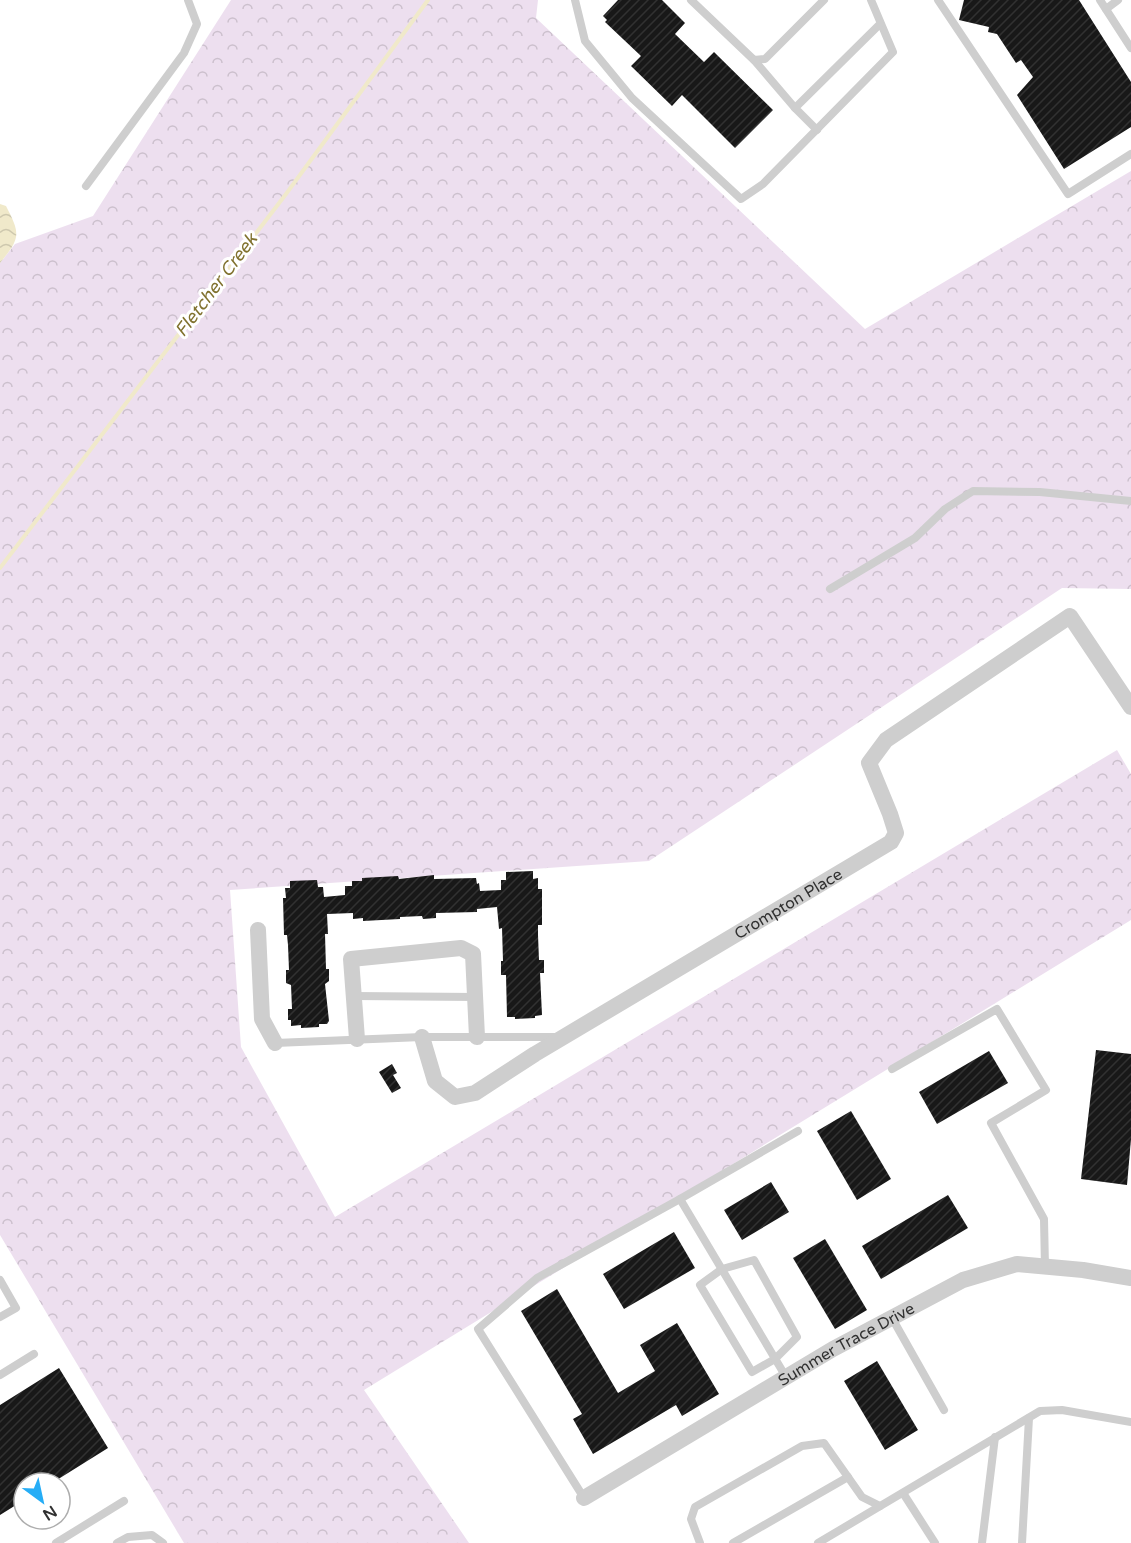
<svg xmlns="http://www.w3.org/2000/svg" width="1131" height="1543" font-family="'Varela Round',sans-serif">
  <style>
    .forest { fill: url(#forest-crowns) }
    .water { fill: url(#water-waves) }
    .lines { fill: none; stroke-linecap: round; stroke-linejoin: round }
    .stream { stroke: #f0e9ca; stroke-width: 4 }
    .building { fill: url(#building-hatch) }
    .service { stroke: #cecece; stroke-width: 8 }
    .minor { stroke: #cecece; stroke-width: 16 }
    .labels { text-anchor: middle; stroke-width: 6; stroke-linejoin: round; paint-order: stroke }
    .street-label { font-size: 16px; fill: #313131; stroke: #fff }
    .water-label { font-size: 18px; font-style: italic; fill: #81722f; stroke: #fff }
  </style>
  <defs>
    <pattern id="forest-crowns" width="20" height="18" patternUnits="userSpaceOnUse" patternTransform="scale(1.5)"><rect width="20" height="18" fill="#eddfef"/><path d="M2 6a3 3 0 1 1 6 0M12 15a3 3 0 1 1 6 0" fill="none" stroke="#ccc0cd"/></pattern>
    <pattern id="water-waves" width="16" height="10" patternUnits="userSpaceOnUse" patternTransform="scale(1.5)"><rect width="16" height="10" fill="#f0e9ca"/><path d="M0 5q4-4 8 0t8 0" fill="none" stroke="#cec8ae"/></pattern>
    <pattern id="building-hatch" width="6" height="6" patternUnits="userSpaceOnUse" patternTransform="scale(1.5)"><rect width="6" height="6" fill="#181818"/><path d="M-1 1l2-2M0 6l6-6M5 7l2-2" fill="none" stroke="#313131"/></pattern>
  </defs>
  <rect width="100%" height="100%" fill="#fff"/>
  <polygon class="forest" points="231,0 538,0 536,18 865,329 1131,171 1131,589 1062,588 649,861 230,890 241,1047 335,1217 1117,750 1131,774 1131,920 364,1390 469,1543 184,1543 0,1235 0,263 15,244 93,216"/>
  <path class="water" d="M0,204L6,206C21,235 20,238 0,263Z"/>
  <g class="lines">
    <polyline class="stream" points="0,568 286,194 428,0"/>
  </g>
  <g class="building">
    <polygon points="618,0 662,0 685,23 675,34 704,62 714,52 773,110 735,148 682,95 672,106 631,66 641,56 605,22 607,20 603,16"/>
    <polygon points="964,0 1079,0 1131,82 1131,127 1064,169 1017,95 1033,77 1021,60 1016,63 997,34 988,32 989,27 959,20"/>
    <polygon points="533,871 533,879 538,878 538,889 542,889 542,925 538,925 538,935 539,960 544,960 544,973 540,973 542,1015 535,1016 535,1018 515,1019 515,1017 507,1017 506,975 501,975 501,961 503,961 502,928 499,929 497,907 477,909 477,912 436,913 436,918 423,919 422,916 400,917 400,919 363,921 363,918 353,919 353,913 327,914 328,934 325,934 326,969 329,969 329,981 325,984 329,1021 327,1024 319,1024 319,1027 301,1028 301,1025 291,1026 291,1020 288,1020 288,1009 292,1009 291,985 286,983 286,970 289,970 288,945 287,935 284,935 283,898 286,898 285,888 290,888 290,881 317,880 318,887 323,887 324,897 345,895 345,886 352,886 352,881 362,881 362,878 398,876 399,879 434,875 434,879 476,878 477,884 479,883 480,891 501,890 501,880 506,880 506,872"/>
    <polygon points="1096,1050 1131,1054 1131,1139 1127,1185 1081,1179"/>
    <polygon points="989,1051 1008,1083 937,1124 919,1092"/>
    <polygon points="392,1064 397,1073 393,1075 401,1088 392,1093 379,1072"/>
    <polygon points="851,1111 891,1179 857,1200 817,1131"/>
    <polygon points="771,1182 789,1212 742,1240 724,1210"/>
    <polygon points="948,1195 968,1228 881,1279 862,1246"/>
    <polygon points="674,1232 695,1268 624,1309 603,1274"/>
    <polygon points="825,1239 867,1310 835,1329 793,1258"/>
    <polygon points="557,1289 618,1393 655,1371 640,1345 677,1323 719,1394 682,1416 676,1405 593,1454 573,1419 582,1414 521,1311"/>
    <polygon points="877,1361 918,1430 885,1450 844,1381"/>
    <polygon points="59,1368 108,1448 52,1483 24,1483 24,1500 0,1515 0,1405"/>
  </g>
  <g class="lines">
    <g class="service">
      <polyline points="575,0 585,41 632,98 741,199 763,184 893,52 871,0"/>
      <polyline points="691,0 754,60 765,59 824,0"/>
      <polyline points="938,0 1068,194 1131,154"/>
      <polyline points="1100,0 1131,48"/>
      <polyline points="1106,9 1118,0"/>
      <polyline points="754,60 795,108"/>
      <polyline points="817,130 795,108 880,24"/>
      <polyline points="86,186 184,53 197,24 188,0"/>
      <polyline points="830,589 915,538 945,509 973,491 1040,492 1131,501"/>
      <polyline points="354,996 475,997"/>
      <polyline points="275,1043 422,1037 556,1037"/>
      <polyline points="892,1069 997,1009 1046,1090 991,1123 1044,1219 1045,1267"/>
      <polygon points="754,1260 797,1337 775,1359 752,1372 700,1285 722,1269"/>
      <polyline points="0,1280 16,1308 0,1317"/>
      <polyline points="892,1318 944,1410"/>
      <polyline points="0,1375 34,1354"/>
      <polyline points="786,1377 680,1199 798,1131"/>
      <polyline points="903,1493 935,1543"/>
      <polyline points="584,1498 478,1329 537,1278 680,1199"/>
      <polyline points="56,1543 124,1501"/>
      <polyline points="117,1543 128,1537 152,1535 163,1543"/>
      <polyline points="700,1543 691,1519 695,1507 802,1446 824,1443 862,1497 880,1506"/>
      <polyline points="733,1543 848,1477"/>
      <polyline points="818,1543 1040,1411 1062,1410 1131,1422"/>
      <polyline points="982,1543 995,1437"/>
      <polyline points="1022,1543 1029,1418"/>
    </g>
    <g class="minor">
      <polyline points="258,930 262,1019 275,1043"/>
      <path id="s1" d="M422,1037L435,1081L455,1097L475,1093L535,1054L891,842L896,833L890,814L869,763L886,740L1070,616L1131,707"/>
      <polyline points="357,1039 351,959 461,948 473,954 477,1037"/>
      <path id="s2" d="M584,1498L833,1349L963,1280L1017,1264L1083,1270L1131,1278"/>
    </g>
  </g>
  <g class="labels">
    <g class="street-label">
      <text dy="6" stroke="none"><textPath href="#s1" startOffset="458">Crompton Place</textPath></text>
      <text dy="6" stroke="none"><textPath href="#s2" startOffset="304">Summer Trace Drive</textPath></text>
    </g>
    <g class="water-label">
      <text transform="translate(216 285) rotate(-53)" y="6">Fletcher Creek</text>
    </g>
  </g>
  <g transform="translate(42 1501) rotate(147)"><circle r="28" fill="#ffffff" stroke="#adadad" stroke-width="1.5"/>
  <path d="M0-4.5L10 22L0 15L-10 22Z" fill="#26adf6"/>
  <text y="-9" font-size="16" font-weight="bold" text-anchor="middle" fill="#313131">N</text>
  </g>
</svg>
